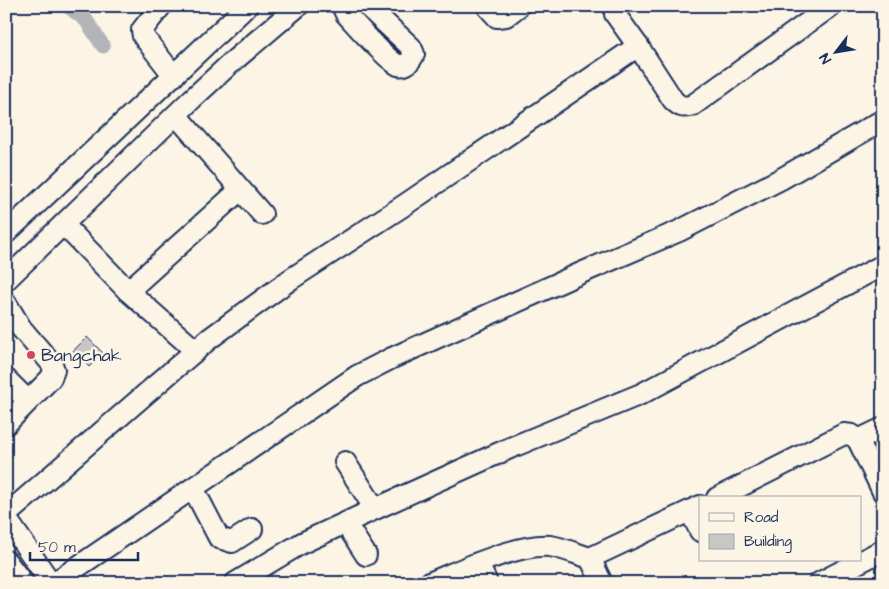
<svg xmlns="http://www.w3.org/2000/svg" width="889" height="589" font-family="'Architects Daughter',sans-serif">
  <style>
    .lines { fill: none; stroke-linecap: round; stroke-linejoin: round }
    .canal { stroke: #b2b4b8; stroke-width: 15 }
    .building { fill: #c8c7c6; stroke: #1b2f5e }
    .minor-casing { stroke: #1b2f5e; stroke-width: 24 }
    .minor { stroke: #fcf5e5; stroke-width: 20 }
    .poi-dot { fill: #d1495b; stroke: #fcf5e5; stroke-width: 2 }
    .labels { text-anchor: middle; stroke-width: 5; stroke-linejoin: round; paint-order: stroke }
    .poi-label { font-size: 18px; fill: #1b2f5e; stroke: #fcf5e5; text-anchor: start }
  </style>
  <rect width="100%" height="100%" fill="#fcf5e5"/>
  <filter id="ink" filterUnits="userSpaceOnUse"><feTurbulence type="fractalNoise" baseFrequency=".02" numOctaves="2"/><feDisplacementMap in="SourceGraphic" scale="10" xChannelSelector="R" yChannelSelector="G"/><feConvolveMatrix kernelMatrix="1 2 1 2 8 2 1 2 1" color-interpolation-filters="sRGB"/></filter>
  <g filter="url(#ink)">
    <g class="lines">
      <polyline class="canal" points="68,6 86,20 103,46"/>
    </g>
    <polygon class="building" points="87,337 103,353 89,367 73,351"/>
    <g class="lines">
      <g class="minor-casing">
        <g id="minor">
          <polyline points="161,6 142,30 143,36 174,76"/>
          <path d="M345,6L344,10L346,14C355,24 388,61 398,65C406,67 411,61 414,54L411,47L367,6"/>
          <polyline points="487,6 497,17 506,16 519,6"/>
          <path d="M617,6L615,14L638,46L673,100C680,107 683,108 693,105L831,6"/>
          <polyline points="176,115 262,214"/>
          <polyline points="64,225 128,291 196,351"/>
          <polyline points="6,233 247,6"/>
          <polyline points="6,280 193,98 231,63 298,6"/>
          <polyline points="128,291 240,190"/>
          <polyline points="6,303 21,328 52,364 54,370 51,378 6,424"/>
          <polyline points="6,379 28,401"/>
          <polyline points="858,440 883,428"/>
          <polyline points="345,462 375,509"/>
          <polyline points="193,488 219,538 232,542 252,529"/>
          <polyline points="717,498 844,434 852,435 858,440 883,492"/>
          <polyline points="690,511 700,531"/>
          <polyline points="6,515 209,339 291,279 406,204 638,46"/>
          <polyline points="6,518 51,583"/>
          <polyline points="346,524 366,555"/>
          <polyline points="590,558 700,506"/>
          <polyline points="6,561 23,583"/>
          <polyline points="478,563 487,583"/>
          <polyline points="54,583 357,376 392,358 581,273 679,231 781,179 883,120"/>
          <polyline points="235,583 302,543 375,509 510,448 641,394 883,265"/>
          <path d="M429,583C459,571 518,543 550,546C563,548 577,554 590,558L602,583"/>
          <polyline points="819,583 883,550"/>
        </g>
      </g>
      <use href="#minor" class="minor"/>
    </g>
  </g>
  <circle class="poi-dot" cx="31" cy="355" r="5"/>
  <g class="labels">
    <g class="poi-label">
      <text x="41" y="361">Bangchak</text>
    </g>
  </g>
  <rect width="889" height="589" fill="none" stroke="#fcf5e5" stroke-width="25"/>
  <rect x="12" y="12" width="864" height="564" fill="none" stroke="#1b2f5e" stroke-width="2" filter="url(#ink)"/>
  <rect x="699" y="496" width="162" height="65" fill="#fcf5e5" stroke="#a2a6af"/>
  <rect x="709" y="513" width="25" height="8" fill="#fcf5e5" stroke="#a2a6af"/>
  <text x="744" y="522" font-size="15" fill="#1b2f5e">Road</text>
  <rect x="709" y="534" width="25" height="15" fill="#c8c7c6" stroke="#a2a6af"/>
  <text x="744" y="546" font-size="15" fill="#1b2f5e">Building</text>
  <g transform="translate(836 52) rotate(239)" stroke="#fcf5e5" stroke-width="4" paint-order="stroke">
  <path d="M0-4L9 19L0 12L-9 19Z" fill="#1b2f5e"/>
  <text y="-8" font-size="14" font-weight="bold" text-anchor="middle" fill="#1b2f5e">N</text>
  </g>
  <path d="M30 552v8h108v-8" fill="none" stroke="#1b2f5e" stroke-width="2.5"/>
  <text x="38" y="552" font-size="15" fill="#1b2f5e" stroke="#fcf5e5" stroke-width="4" paint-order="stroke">50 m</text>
</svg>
